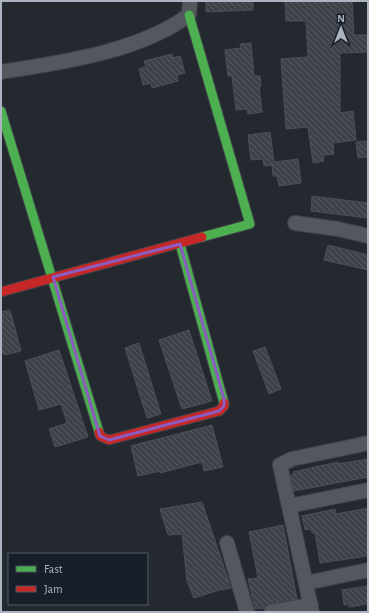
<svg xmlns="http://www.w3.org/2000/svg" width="369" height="613" font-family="'Alegreya Sans',sans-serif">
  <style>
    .building { fill: url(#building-back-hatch); stroke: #4b5058 }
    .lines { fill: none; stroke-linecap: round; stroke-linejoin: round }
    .street-casing { stroke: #404349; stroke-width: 16 }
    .fast-casing { stroke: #404349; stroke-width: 11 }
    .jam-casing { stroke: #404349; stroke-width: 11 }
    .street { stroke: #54575e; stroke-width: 14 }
    .fast { stroke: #4caf50; stroke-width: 9 }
    .jam { stroke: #c62828; stroke-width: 9 }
    .marked { fill: none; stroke: #8c5cc0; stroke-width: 3; stroke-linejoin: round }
  </style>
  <defs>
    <pattern id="building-back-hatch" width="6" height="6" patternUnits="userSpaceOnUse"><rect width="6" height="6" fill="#3e4248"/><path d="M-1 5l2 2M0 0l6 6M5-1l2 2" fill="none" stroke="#575b61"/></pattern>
  </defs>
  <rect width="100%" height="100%" fill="#24282f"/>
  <g class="building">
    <polygon points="206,1 253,1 253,10 206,12"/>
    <polygon points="285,1 352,1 354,35 368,35 368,52 340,53 340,113 353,111 356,140 333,143 334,154 323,155 324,161 313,163 308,127 286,129 281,59 308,57 306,21 286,21"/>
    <polygon points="251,43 254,76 260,76 261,86 259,86 262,112 248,114 247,109 236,110 232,76 228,76 225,50 241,48 240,44"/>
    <polygon points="172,54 173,58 180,56 185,73 177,75 178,81 152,88 151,83 143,85 139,69 146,67 144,61"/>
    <polygon points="270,132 274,162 298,159 301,183 279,186 277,176 273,176 272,165 264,166 263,159 251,160 248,135"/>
    <polygon points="368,141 368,157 358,158 356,142"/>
    <polygon points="312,196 368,203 368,218 311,211"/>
    <polygon points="328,245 368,255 368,270 324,260"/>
    <polygon points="10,310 21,351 5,355 4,353 1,354 1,312"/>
    <polygon points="189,330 212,401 182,409 159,340"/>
    <polygon points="139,343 161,414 147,418 125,348"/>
    <polygon points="265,347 281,389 269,394 253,351"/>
    <polygon points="59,350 88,437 55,447 49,429 67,423 61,404 39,410 25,361"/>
    <polygon points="212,425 223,467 204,471 202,462 160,473 160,471 138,476 131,446"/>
    <polygon points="368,459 368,477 294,491 291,475 294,474 293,472 338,462 338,464"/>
    <polygon points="202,502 231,588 216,591 194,598 187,581 182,534 168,535 160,509"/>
    <polygon points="368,508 368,556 320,563 315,533 312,533 311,529 305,530 302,516 335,509 336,514"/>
    <polygon points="283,525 297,599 270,604 264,608 255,609 248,579 258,578 249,532"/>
    <polygon points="368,586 368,604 349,607 349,604 344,605 342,590"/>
  </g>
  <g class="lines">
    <g class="street-casing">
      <g id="street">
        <path d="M1,72C62,62 139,52 189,15L190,1"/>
        <polyline points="295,223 338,229 368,236"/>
        <polyline points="289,506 368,490"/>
        <polyline points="227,543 247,612"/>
        <polyline points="306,583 368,570"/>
        <polyline points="271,612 311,605"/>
        <polyline points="312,612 280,465 292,459 368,443"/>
      </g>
    </g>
    <g class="fast-casing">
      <g id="fast">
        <polyline points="189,15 250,224 202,237"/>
        <polyline points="1,111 99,432"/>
        <polyline points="180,244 224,403"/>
      </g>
    </g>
    <g class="jam-casing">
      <g id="jam">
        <polyline points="1,292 202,237"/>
        <polyline points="99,432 100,436 109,440 219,411 224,406 224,403"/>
      </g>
    </g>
    <use href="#street" class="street"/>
    <use href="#fast" class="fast"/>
    <use href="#jam" class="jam"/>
  </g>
  <path class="marked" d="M180,244L224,399V406L219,411L109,440L100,436L53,277Z"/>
  <rect width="369" height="613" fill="none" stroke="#acb4c2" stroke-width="4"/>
  <rect x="8" y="553" width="140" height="52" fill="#181f29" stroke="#535b66"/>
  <rect x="16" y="566" width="20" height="6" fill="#4caf50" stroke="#535b66"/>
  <text x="44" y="573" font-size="12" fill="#acb4c2">Fast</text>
  <rect x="16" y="586" width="20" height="6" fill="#c62828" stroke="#535b66"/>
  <text x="44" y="593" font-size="12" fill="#acb4c2">Jam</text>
  <g transform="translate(341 28)" stroke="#181f29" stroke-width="3" paint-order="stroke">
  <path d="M0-3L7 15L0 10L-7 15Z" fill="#acb4c2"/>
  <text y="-6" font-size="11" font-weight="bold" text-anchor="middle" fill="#acb4c2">N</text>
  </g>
</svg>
